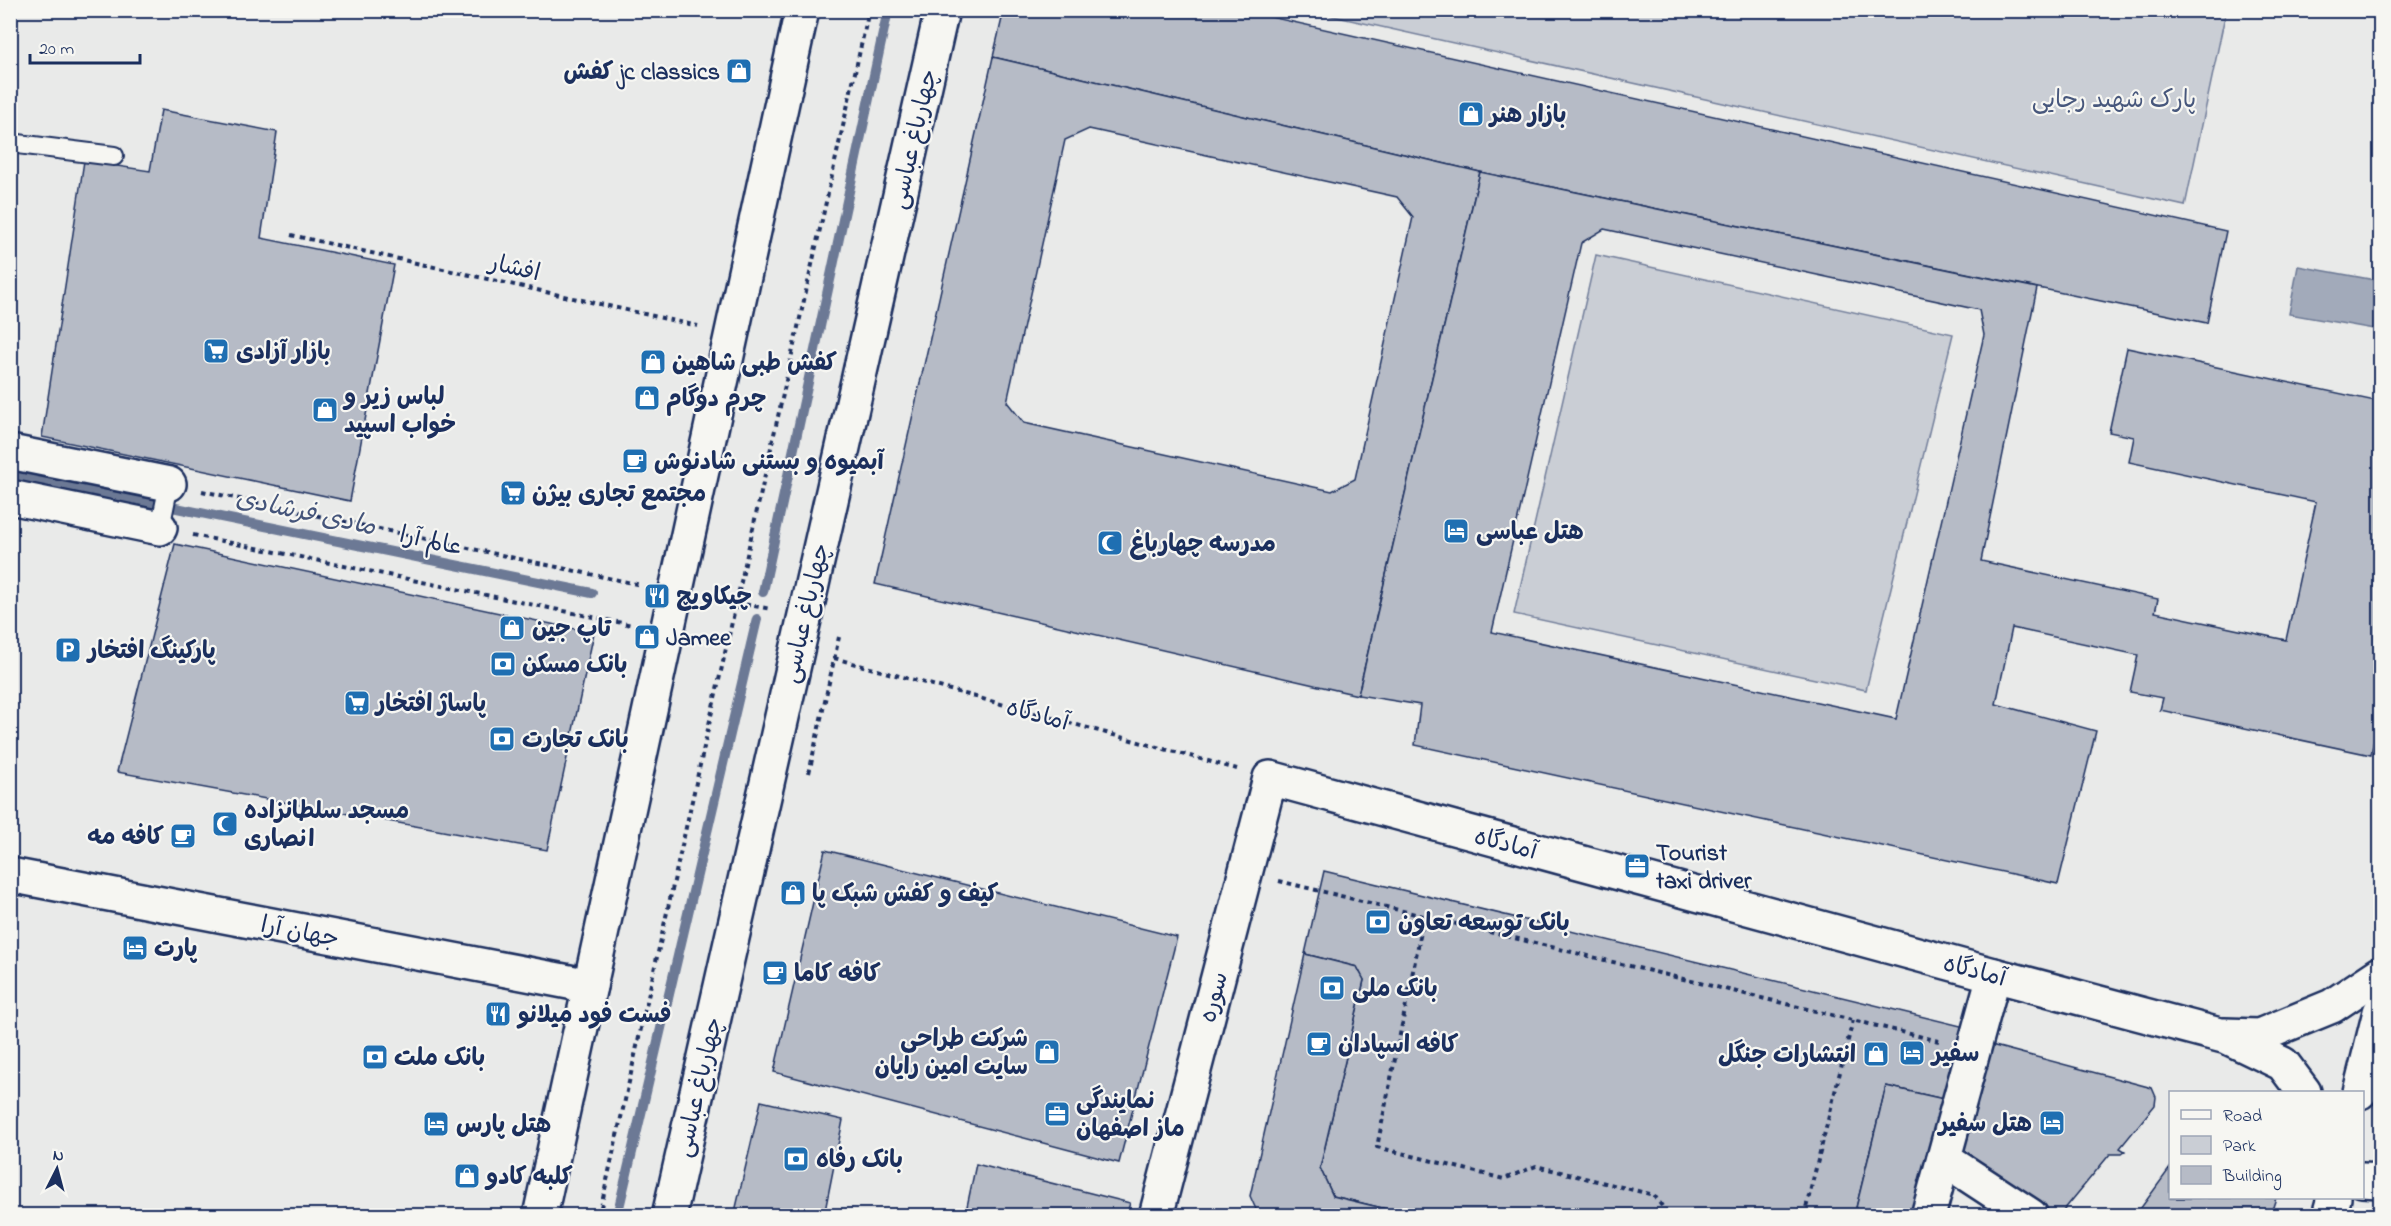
<svg xmlns="http://www.w3.org/2000/svg" width="2391" height="1226" font-family="'Indie Flower','Playpen Sans Arabic',sans-serif">
  <style>
    .green { fill: #caced5; stroke: #727e9a; stroke-width: 1.5 }
    .water { fill: #a2aaba; stroke: #6c7995; stroke-width: 1.5 }
    .lines { fill: none; stroke-linecap: round; stroke-linejoin: round }
    .stream { stroke: #6c7995; stroke-width: 10 }
    .building { fill: #b6bbc6; stroke: #1b2f5e; stroke-width: 1.5; fill-rule: evenodd }
    .lane-casing { stroke: #1b2f5e; stroke-width: 22 }
    .street-casing { stroke: #1b2f5e; stroke-width: 38 }
    .secondary-casing { stroke: #1b2f5e; stroke-width: 38 }
    .primary-casing { stroke: #1b2f5e; stroke-width: 38 }
    .path { stroke: #1b2f5e; stroke-width: 4; stroke-dasharray: 4.5 4.5; stroke-linecap: butt }
    .lane { stroke: #f6f6f2; stroke-width: 18 }
    .street { stroke: #f6f6f2; stroke-width: 33 }
    .secondary { stroke: #f6f6f2; stroke-width: 33 }
    .primary { stroke: #f6f6f2; stroke-width: 33 }
    .labels { text-anchor: middle; stroke-width: 4.5; stroke-linejoin: round; paint-order: stroke }
    .poi-label { font-size: 24px; font-weight: bold; fill: #1b2f5e; stroke: #f6f6f2; text-anchor: start }
    .park-label { font-size: 24px; fill: #47577c; stroke: #f6f6f2 }
    .street-label { font-size: 24px; fill: #1b2f5e; stroke: #f6f6f2 }
    .water-label { font-size: 26px; font-style: italic; fill: #44547a; stroke: #f6f6f2 }
  </style>
  <rect width="100%" height="100%" fill="#e9eae9"/>
  <filter id="ink" filterUnits="userSpaceOnUse"><feTurbulence type="fractalNoise" baseFrequency=".0167" numOctaves="2"/><feDisplacementMap in="SourceGraphic" scale="12" xChannelSelector="R" yChannelSelector="G"/><feConvolveMatrix kernelMatrix="1 2 1 2 8 2 1 2 1" color-interpolation-filters="sRGB"/></filter>
  <g filter="url(#ink)">
    <g class="green">
      <polygon points="1310,11 2226,11 2185,206"/>
      <polygon points="1596,255 1953,334 1866,690 1514,614"/>
    </g>
    <polygon class="water" points="2298,266 2380,281 2380,330 2289,314"/>
    <g class="lines">
      <g class="stream">
        <polyline points="10,474 592,593"/>
        <polyline points="763,592 888,10"/>
        <polyline points="617,1216 757,619"/>
      </g>
    </g>
    <g class="building">
      <polygon points="1004,10 1240,10 2226,231 2207,323 1480,172 993,57"/>
      <path d="M993,57L1480,172L1358,695L875,584ZM1089,129L1397,197L1413,217L1355,479L1332,491L1024,423L1007,402L1065,140Z"/>
      <polygon points="161,110 277,132 261,238 394,265 350,501 42,437 84,161 150,171"/>
      <path d="M1480,172L2037,288L1981,561L2158,599L2155,612L2286,640L2316,502L2129,462L2134,437L2109,432L2127,348L2380,402V708L2371,755L2160,710L2163,698L2130,692L2138,655L2012,628L1996,704L2096,731L2058,884L1415,745L1420,705L1358,695ZM1604,229L1979,310L1984,335L1896,719L1492,632L1581,243Z"/>
      <polygon points="175,544 594,633 547,850 117,772"/>
      <polygon points="825,850 1177,937 1119,1163 774,1072"/>
      <polygon points="1324,871 1965,1027 1948,1100 1886,1086 1854,1216 1415,1216 1333,1196 1320,1168 1364,980 1357,967 1305,954"/>
      <polygon points="1305,954 1357,967 1364,980 1320,1168 1333,1196 1415,1216 1259,1216 1250,1196"/>
      <polygon points="1991,1045 2152,1088 2156,1097 2155,1105 2120,1148 2125,1151 2121,1154 2110,1154 2059,1216 2053,1216 2028,1202 1966,1162 1960,1141"/>
      <polygon points="1886,1086 1948,1100 1921,1216 1854,1216"/>
      <polygon points="761,1101 843,1120 824,1216 734,1216"/>
      <polygon points="976,1164 1130,1203 1126,1216 965,1216"/>
      <polygon points="2170,1168 2170,1198 2276,1198 2270,1216 2135,1216"/>
    </g>
    <g class="lines">
      <g class="lane-casing">
        <g id="lane">
          <polyline points="10,143 114,156"/>
          <polyline points="160,528 169,484"/>
        </g>
      </g>
      <g class="street-casing">
        <g id="street">
          <polyline points="10,452 169,484"/>
          <polyline points="10,497 160,528"/>
          <polyline points="10,875 590,986"/>
          <polyline points="1944,1159 2031,1216"/>
          <polyline points="540,1216 802,10"/>
          <polyline points="669,1216 942,10"/>
          <polyline points="1156,1216 1270,778 1994,975 1928,1216"/>
        </g>
      </g>
      <g class="secondary-casing">
        <g id="secondary">
          <polyline points="1994,975 2227,1037 2283,1064 2304,1092"/>
          <polyline points="2224,1035 2259,1036 2332,1006 2380,974"/>
        </g>
      </g>
      <g class="primary-casing">
        <g id="primary">
          <polyline points="2360,1092 2380,1012"/>
          <polyline points="2362,1180 2380,1181"/>
          <polyline points="2329,1216 2334,1198"/>
        </g>
      </g>
      <g class="path">
        <polyline points="291,235 698,326"/>
        <polyline points="202,491 641,585"/>
        <polyline points="193,535 632,625"/>
        <polyline points="710,598 771,609"/>
        <polyline points="834,658 1237,769"/>
        <polyline points="809,773 839,637"/>
        <polyline points="1279,881 1939,1041"/>
        <polyline points="1424,917 1377,1147 1504,1179 1536,1166 1654,1195 1669,1216"/>
        <polyline points="599,1216 869,10"/>
        <polyline points="1804,1216 1853,1020"/>
      </g>
      <use href="#lane" class="lane"/>
      <use href="#street" class="street"/>
      <use href="#secondary" class="secondary"/>
      <use href="#primary" class="primary"/>
    </g>
  </g>
  <defs>
    <g id="shop-square" transform="scale(1.35)"><rect x="-9" y="-9" width="18" height="18" rx="4" fill="#1f6fb2" stroke="#f6f6f2"/><path d="M-5-2.5h2.3a2.7 3.5 0 0 1 5.4 0H5L5.5 6h-11ZM-1.5-2.5h3a1.5 2.3 0 0 0-3 0Z" fill="#fff"/></g>
    <g id="supermarket-square" transform="scale(1.35)"><rect x="-9" y="-9" width="18" height="18" rx="4" fill="#1f6fb2" stroke="#f6f6f2"/><path d="M-6-5.5h2.5l.6 2H6L4.5 2H-2.5L-4.4-4H-6ZM-1.5 3.2a1.3 1.3 0 1 0 .1 0ZM3 3.2a1.3 1.3 0 1 0 .1 0Z" fill="#fff"/></g>
    <g id="cafe-square" transform="scale(1.35)"><rect x="-9" y="-9" width="18" height="18" rx="4" fill="#1f6fb2" stroke="#f6f6f2"/><path d="M-5.5-4.5H6V0H3Q3 3.5 0 3.5H-2.5Q-5.5 3.5-5.5 0ZM3-3.2v2h1.7v-2ZM-6 4.5H4V6H-6Z" fill="#fff"/></g>
    <g id="hotel-square" transform="scale(1.35)"><rect x="-9" y="-9" width="18" height="18" rx="4" fill="#1f6fb2" stroke="#f6f6f2"/><path d="M-6-4.5h1.5V1H6V5H4.5V3h-9V5H-6ZM-4 0a1.8 1.8 0 1 1 3.6 0ZM.5 0V-2.5h3Q6-2.5 6 0Z" fill="#fff"/></g>
    <g id="mosque-square" transform="scale(1.35)"><rect x="-9" y="-9" width="18" height="18" rx="4" fill="#1f6fb2" stroke="#f6f6f2"/><path d="M3.5-4.9A6 6 0 1 0 3.5 4.9A5 5 0 1 1 3.5-4.9Z" fill="#fff"/></g>
    <g id="restaurant-square" transform="scale(1.35)"><rect x="-9" y="-9" width="18" height="18" rx="4" fill="#1f6fb2" stroke="#f6f6f2"/><path d="M-5-6h1v4h1v-4h1v4h1v-4h1v5L-1.5 .5V6h-2V.5L-5-1ZM5-6V6H3V1.5H1.5Q1.5-4 5-6Z" fill="#fff"/></g>
    <g id="parking-square" transform="scale(1.35)"><rect x="-9" y="-9" width="18" height="18" rx="4" fill="#1f6fb2" stroke="#f6f6f2"/><path d="M-3.5-5.5H1a3.5 3.5 0 0 1 0 7H-1V5.5H-3.5ZM-1-3.4V-.6H.8a1.4 1.4 0 0 0 0-2.8Z" fill="#fff"/></g>
    <g id="bank-square" transform="scale(1.35)"><rect x="-9" y="-9" width="18" height="18" rx="4" fill="#1f6fb2" stroke="#f6f6f2"/><path d="M-6-4H6V4H-6ZM0-2.3a2.3 2.3 0 1 0 0 4.6a2.3 2.3 0 1 0 0-4.6Z" fill="#fff"/></g>
    <g id="office-square" transform="scale(1.35)"><rect x="-9" y="-9" width="18" height="18" rx="4" fill="#1f6fb2" stroke="#f6f6f2"/><path d="M-6-3h4V-5.5h4V-3h4V5H-6ZM-1-4.5V-3h2v-1.5ZM-6 0V1H6V0Z" fill="#fff"/></g>
  </defs>
  <g fill-rule="evenodd">
    <use href="#shop-square" x="739" y="71"/>
    <use href="#shop-square" x="1471" y="114"/>
    <use href="#supermarket-square" x="216" y="351"/>
    <use href="#shop-square" x="653" y="362"/>
    <use href="#shop-square" x="647" y="398"/>
    <use href="#shop-square" x="325" y="410"/>
    <use href="#cafe-square" x="635" y="461"/>
    <use href="#supermarket-square" x="513" y="493"/>
    <use href="#hotel-square" x="1456" y="531"/>
    <use href="#mosque-square" x="1110" y="543"/>
    <use href="#restaurant-square" x="657" y="596"/>
    <use href="#shop-square" x="512" y="628"/>
    <use href="#shop-square" x="647" y="637"/>
    <use href="#parking-square" x="68" y="650"/>
    <use href="#bank-square" x="503" y="664"/>
    <use href="#supermarket-square" x="357" y="703"/>
    <use href="#bank-square" x="502" y="739"/>
    <use href="#mosque-square" x="225" y="824"/>
    <use href="#cafe-square" x="183" y="836"/>
    <use href="#office-square" x="1637" y="866"/>
    <use href="#shop-square" x="793" y="893"/>
    <use href="#bank-square" x="1378" y="922"/>
    <use href="#hotel-square" x="135" y="948"/>
    <use href="#cafe-square" x="775" y="973"/>
    <use href="#bank-square" x="1332" y="988"/>
    <use href="#restaurant-square" x="498" y="1014"/>
    <use href="#cafe-square" x="1319" y="1044"/>
    <use href="#shop-square" x="1047" y="1052"/>
    <use href="#hotel-square" x="1912" y="1053"/>
    <use href="#shop-square" x="1876" y="1054"/>
    <use href="#bank-square" x="375" y="1057"/>
    <use href="#office-square" x="1057" y="1114"/>
    <use href="#hotel-square" x="2052" y="1123"/>
    <use href="#hotel-square" x="436" y="1124"/>
    <use href="#bank-square" x="796" y="1159"/>
    <use href="#shop-square" x="467" y="1176"/>
  </g>
  <g class="labels">
    <g class="poi-label">
      <text x="720" y="79" text-anchor="end">کفش jc classics</text>
      <text x="1490" y="122">بازار هنر</text>
      <text x="236" y="359">بازار آزادی</text>
      <text x="672" y="370">کفش طبی شاهین</text>
      <text x="344" y="404">لباس زير و<tspan x="344" dy="28">خواب اسپيد</tspan></text>
      <text x="666" y="406">چرم دوگام</text>
      <text x="654" y="469">آبمیوه و بستنی شادنوش</text>
      <text x="532" y="501">مجتمع تجاری بیژن</text>
      <text x="1476" y="539">هتل عباسی</text>
      <text x="1130" y="551">مدرسه چهارباغ</text>
      <text x="676" y="604">چیکاویچ</text>
      <text x="532" y="636">تاپ جین</text>
      <text x="666" y="645">Jamee</text>
      <text x="88" y="658">پارکینگ افتخار</text>
      <text x="522" y="672">بانک مسکن</text>
      <text x="376" y="711">پاساژ افتخار</text>
      <text x="522" y="747">بانک تجارت</text>
      <text x="244" y="818">مسجد سلطانزاده<tspan x="244" dy="28">انصاری</tspan></text>
      <text x="164" y="844" text-anchor="end">کافه مه</text>
      <text x="1656" y="860">Tourist<tspan x="1656" dy="28">taxi driver</tspan></text>
      <text x="812" y="901">کیف و کفش شبک پا</text>
      <text x="1398" y="930">بانک توسعه تعاون</text>
      <text x="154" y="956">پارت</text>
      <text x="794" y="981">کافه کاما</text>
      <text x="1352" y="996">بانک ملی</text>
      <text x="518" y="1022">فست فود میلانو</text>
      <text x="1028" y="1046" text-anchor="end">شرکت طراحی<tspan x="1028" dy="28">سایت امین رایان</tspan></text>
      <text x="1338" y="1052">کافه اسپادان</text>
      <text x="1932" y="1061">سفیر</text>
      <text x="1856" y="1062" text-anchor="end">انتشارات جنگل</text>
      <text x="394" y="1065">بانک ملت</text>
      <text x="1076" y="1108">نمایندگی<tspan x="1076" dy="28">ماز اصفهان</tspan></text>
      <text x="2032" y="1131" text-anchor="end">هتل سفیر</text>
      <text x="456" y="1132">هتل پارس</text>
      <text x="816" y="1167">بانک رفاه</text>
      <text x="486" y="1184">کلبه کادو</text>
    </g>
    <g class="park-label">
      <text x="2114" y="107">پارک شهید رجایی</text>
    </g>
    <g class="street-label">
      <text transform="translate(913 139) rotate(-77)" y="8">چهارباغ عباسی</text>
      <text transform="translate(515 267) rotate(13)" y="8">افشار</text>
      <text transform="translate(431 540) rotate(12)" y="8">عالم آرا</text>
      <text transform="translate(805 613) rotate(-77)" y="8">چهارباغ عباسی</text>
      <text transform="translate(1038 714) rotate(15)" y="8">آمادگاه</text>
      <text transform="translate(1506 843) rotate(15)" y="8">آمادگاه</text>
      <text transform="translate(300 931) rotate(11)" y="8">جهان آرا</text>
      <text transform="translate(1975 970) rotate(15)" y="8">آمادگاه</text>
      <text transform="translate(1213 997) rotate(-75)" y="8">سوره</text>
      <text transform="translate(698 1087) rotate(-77)" y="8">چهارباغ عباسی</text>
    </g>
    <g class="water-label">
      <text transform="translate(306 511) rotate(12)" y="9">مادی فرشادی</text>
    </g>
  </g>
  <rect width="2391" height="1226" fill="none" stroke="#f6f6f2" stroke-width="36"/>
  <rect x="18" y="18" width="2355" height="1190" fill="none" stroke="#1b2f5e" stroke-width="2" filter="url(#ink)"/>
  <rect x="2169" y="1091" width="195" height="108" fill="#f6f6f2" stroke="#9ea6b7" stroke-width="1.5"/>
  <rect x="2181" y="1110" width="30" height="9" fill="#f6f6f2" stroke="#9ea6b7" stroke-width="1.5"/>
  <text x="2223" y="1121" font-size="18" fill="#1b2f5e">Road</text>
  <rect x="2181" y="1136" width="30" height="18" fill="#caced5" stroke="#9ea6b7" stroke-width="1.5"/>
  <text x="2223" y="1151" font-size="18" fill="#1b2f5e">Park</text>
  <rect x="2181" y="1166" width="30" height="18" fill="#b6bbc6" stroke="#9ea6b7" stroke-width="1.5"/>
  <text x="2223" y="1181" font-size="18" fill="#1b2f5e">Building</text>
  <g transform="translate(57 1169) rotate(6)" stroke="#f6f6f2" stroke-width="4.5" paint-order="stroke">
  <path d="M0-4.5L10 22L0 15L-10 22Z" fill="#1b2f5e"/>
  <text y="-9" font-size="16" font-weight="bold" text-anchor="middle" fill="#1b2f5e">N</text>
  </g>
  <path d="M30 54v9h110v-9" fill="none" stroke="#1b2f5e" stroke-width="3"/>
  <text x="39" y="54" font-size="18" fill="#1b2f5e" stroke="#f6f6f2" stroke-width="4.5" paint-order="stroke">20 m</text>
</svg>
